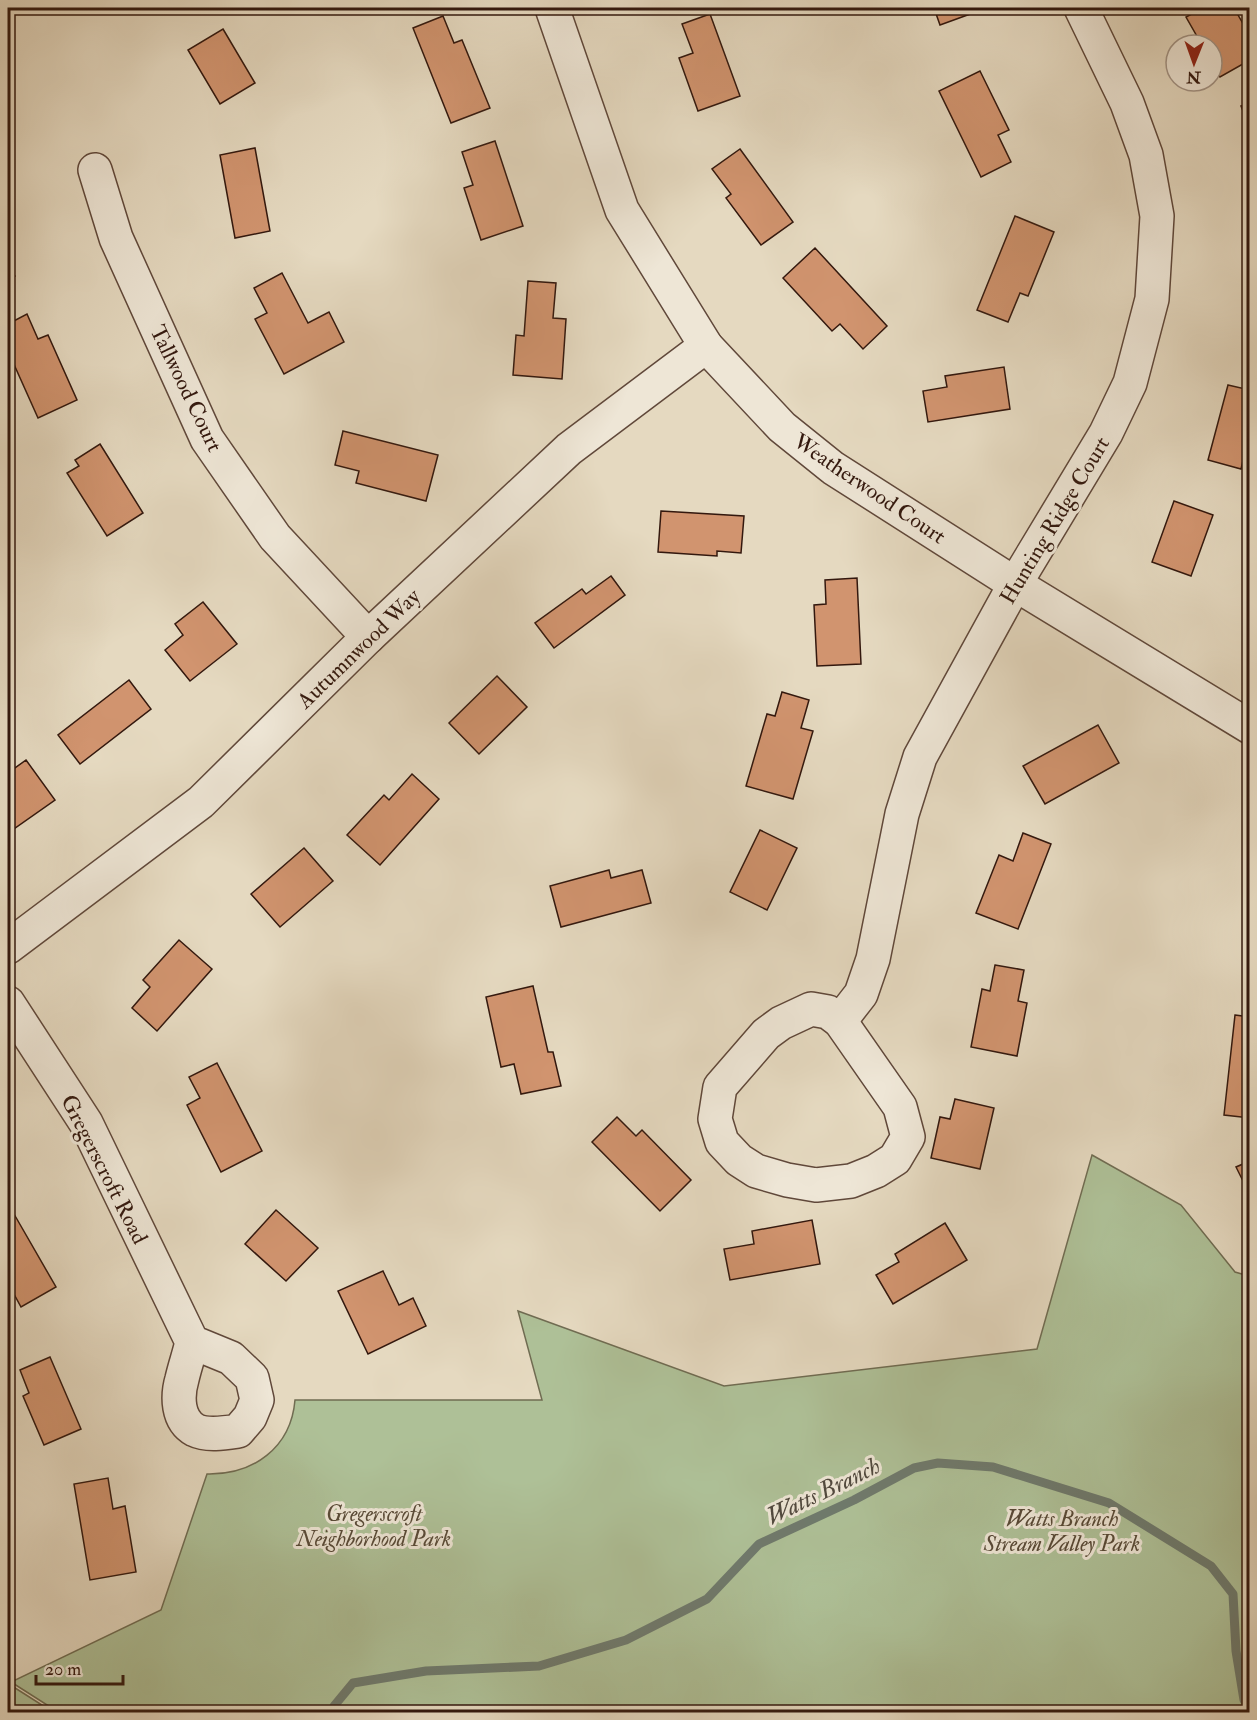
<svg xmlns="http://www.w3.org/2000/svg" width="1257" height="1720" font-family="'IM FELL Double Pica',serif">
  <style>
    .green { fill: #aec097; stroke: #706c52; stroke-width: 1.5 }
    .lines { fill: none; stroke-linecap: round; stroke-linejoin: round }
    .stream { stroke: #6f7a6d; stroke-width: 9 }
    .building { fill: #d1946f; stroke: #33180e; stroke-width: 1.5 }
    .street-casing { stroke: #60483a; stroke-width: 36 }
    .street { stroke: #eee6d6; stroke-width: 33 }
    .labels { text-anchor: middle; stroke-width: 6; stroke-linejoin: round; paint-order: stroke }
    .street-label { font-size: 22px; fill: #33180e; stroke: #eee6d6 }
    .park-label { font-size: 22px; font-style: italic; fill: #584a37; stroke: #eee6d6 }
    .water-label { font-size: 24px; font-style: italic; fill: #51493e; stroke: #eee6d6 }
  </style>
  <rect width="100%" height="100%" fill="#e5d9c0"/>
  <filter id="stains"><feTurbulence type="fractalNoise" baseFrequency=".00333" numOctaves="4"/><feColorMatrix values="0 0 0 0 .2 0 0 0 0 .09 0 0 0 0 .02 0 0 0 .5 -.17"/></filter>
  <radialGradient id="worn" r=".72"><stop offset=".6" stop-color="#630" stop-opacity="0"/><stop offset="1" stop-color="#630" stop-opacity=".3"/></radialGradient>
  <g class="green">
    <path d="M1092,1155L1181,1205L1235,1272L1249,1276V1712H58L11,1682L161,1610L207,1474C253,1475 291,1448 295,1400H542L518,1311L724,1386L1037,1349Z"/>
    <polygon points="12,1686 53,1712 8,1712 8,1688"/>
  </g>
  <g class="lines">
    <polyline class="stream" points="335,1712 334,1706 353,1683 426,1671 539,1666 626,1640 707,1599 759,1544 854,1500 914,1468 938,1463 993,1467 1109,1503 1211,1566 1233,1594 1236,1651 1244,1700 1250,1705"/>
  </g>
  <g class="building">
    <polygon points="934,8 971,8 973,13 940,25"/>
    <polygon points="1203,8 1234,8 1250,36 1250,60 1220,77 1212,63 1212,45 1202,45 1186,17"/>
    <polygon points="710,14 740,96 698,111 679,58 693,53 682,24"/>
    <polygon points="443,16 454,43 462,40 490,108 451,123 413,28"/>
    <polygon points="223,29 255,83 220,104 188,50"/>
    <polygon points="980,71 1009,130 998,135 1011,162 981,177 939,91"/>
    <polygon points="1250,103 1250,129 1241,106"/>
    <polygon points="495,141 523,226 481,240 464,188 473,185 462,152"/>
    <polygon points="255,148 270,231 235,238 220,155"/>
    <polygon points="740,149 793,222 761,245 726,198 731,194 712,169"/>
    <polygon points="1015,216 1054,232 1028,296 1020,293 1008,322 977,310"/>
    <polygon points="815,248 887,326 863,349 840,324 832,331 783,278"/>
    <polygon points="8,266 15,276 8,281"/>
    <polygon points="282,273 308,323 329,312 344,342 284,374 255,319 267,313 254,288"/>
    <polygon points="528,281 556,283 553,318 566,319 562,379 513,375 516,335 524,336"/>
    <polygon points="27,314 38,339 48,335 77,400 38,418 8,351 8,324"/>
    <polygon points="1250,316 1250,339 1244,338"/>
    <polygon points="1004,367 1010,409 928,422 923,391 947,387 945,376"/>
    <polygon points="1228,385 1250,390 1250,441 1248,441 1241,469 1208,460"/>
    <polygon points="343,431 438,455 426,501 356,483 359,471 335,465"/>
    <polygon points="100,444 143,513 107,536 67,473 79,466 75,460"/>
    <polygon points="1174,501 1213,515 1191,576 1152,562"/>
    <polygon points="661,511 744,516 741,553 717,551 717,556 658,552"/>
    <polygon points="611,576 625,595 554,648 535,623 582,589 586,594"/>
    <polygon points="857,578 861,664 817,666 814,605 826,604 825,580"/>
    <polygon points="203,602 237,644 190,681 165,650 183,635 175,624"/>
    <polygon points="497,676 527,707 479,754 449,723"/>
    <polygon points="129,680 151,709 80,764 58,735"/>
    <polygon points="782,692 809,700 801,728 813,731 793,799 746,786 767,714 775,716"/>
    <polygon points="1098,725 1119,763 1045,804 1023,766"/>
    <polygon points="26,760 55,800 8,833 8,773"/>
    <polygon points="412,774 439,799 380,865 347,835 384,795 389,800"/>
    <polygon points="760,830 797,848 767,910 730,892"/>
    <polygon points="1023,833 1051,844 1018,929 976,913 999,855 1013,861"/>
    <polygon points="304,848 333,881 280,927 251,894"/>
    <polygon points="609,870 611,878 642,870 651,903 561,927 550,886"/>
    <polygon points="179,940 212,969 157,1031 132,1008 150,987 143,980"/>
    <polygon points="995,965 1024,970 1018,1001 1027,1003 1017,1056 971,1047 982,989 990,991"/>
    <polygon points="533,986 548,1052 553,1052 561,1086 521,1094 514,1064 501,1067 486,997"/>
    <polygon points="1235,1015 1250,1017 1250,1118 1224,1115"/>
    <polygon points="217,1063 262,1151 221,1172 187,1105 200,1098 189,1077"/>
    <polygon points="955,1099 994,1108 980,1169 931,1158 940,1117 950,1119"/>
    <polygon points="617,1117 636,1136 642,1130 691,1180 660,1211 592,1142"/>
    <polygon points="1250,1161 1250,1195 1236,1167"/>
    <polygon points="276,1210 318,1248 286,1281 245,1244"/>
    <polygon points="14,1214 56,1287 21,1307 8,1283 8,1218"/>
    <polygon points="812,1220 820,1264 730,1280 724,1249 754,1244 752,1231"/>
    <polygon points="945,1223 967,1260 893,1304 876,1275 899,1262 895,1254"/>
    <polygon points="383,1271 399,1305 413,1298 426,1326 368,1354 338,1291"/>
    <polygon points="50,1357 81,1429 44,1445 23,1396 29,1393 20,1370"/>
    <polygon points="108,1478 113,1509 125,1506 136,1572 90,1580 74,1484"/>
  </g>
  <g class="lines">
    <g class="street-casing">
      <g id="street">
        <polyline points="552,8 622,210 706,346 782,427 833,468 1015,584 1250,727"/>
        <polyline points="95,170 116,238 207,439 275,537 368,637"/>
        <polyline points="8,947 201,802 368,637 569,449 706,346"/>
        <path d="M8,1003L86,1123L192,1342C189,1355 185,1366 182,1379C177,1396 177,1420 195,1430C207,1436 225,1433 238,1431L250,1417L257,1400L252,1378L231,1358L192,1342"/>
        <polygon points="811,1009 828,1012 840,1021 900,1107 908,1137 895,1159 876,1171 851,1181 816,1185 787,1180 756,1171 739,1160 722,1142 715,1119 720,1087 766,1034 781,1023"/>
        <polyline points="840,1021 861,994 873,959 902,814 920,757 1015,584 1106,433 1130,383 1152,299 1157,216 1146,155 1127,103 1081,8"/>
      </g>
    </g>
    <use href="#street" class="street"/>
  </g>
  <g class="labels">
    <g class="street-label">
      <text transform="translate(187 388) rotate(64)" y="8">Tallwood Court</text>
      <text transform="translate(870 488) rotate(34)" y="8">Weatherwood Court</text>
      <text transform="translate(1054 520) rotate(-59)" y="8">Hunting Ridge Court</text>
      <text transform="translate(358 648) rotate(-44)" y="8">Autumnwood Way</text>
      <text transform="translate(105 1169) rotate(63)" y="8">Gregerscroft Road</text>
    </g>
    <g class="park-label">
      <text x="374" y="1521">Gregerscroft<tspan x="374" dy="25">Neighborhood Park</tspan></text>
      <text x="1062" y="1526">Watts Branch<tspan x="1062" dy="25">Stream Valley Park</tspan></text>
    </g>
    <g class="water-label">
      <text transform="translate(823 1491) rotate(-26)" y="8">Watts Branch</text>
    </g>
  </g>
  <rect width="1257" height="1720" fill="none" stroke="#e5d9c0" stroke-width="30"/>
  <rect x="9" y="9" width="1239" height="1702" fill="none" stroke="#33180e" stroke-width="3"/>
  <rect x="15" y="15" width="1227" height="1690" fill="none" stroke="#33180e" stroke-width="1.5"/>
  <g transform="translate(1194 63) rotate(181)"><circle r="28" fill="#eee6d6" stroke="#a39486" stroke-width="1.5"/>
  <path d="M0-4.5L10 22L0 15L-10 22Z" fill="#8f2418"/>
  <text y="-9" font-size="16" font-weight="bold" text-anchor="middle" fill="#33180e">N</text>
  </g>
  <path d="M36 1675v9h87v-9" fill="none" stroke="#33180e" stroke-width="3"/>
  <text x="45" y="1675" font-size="18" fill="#33180e" stroke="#eee6d6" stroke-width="4.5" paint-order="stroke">20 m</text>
  <rect width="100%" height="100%" filter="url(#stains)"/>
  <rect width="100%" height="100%" fill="url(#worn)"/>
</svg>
